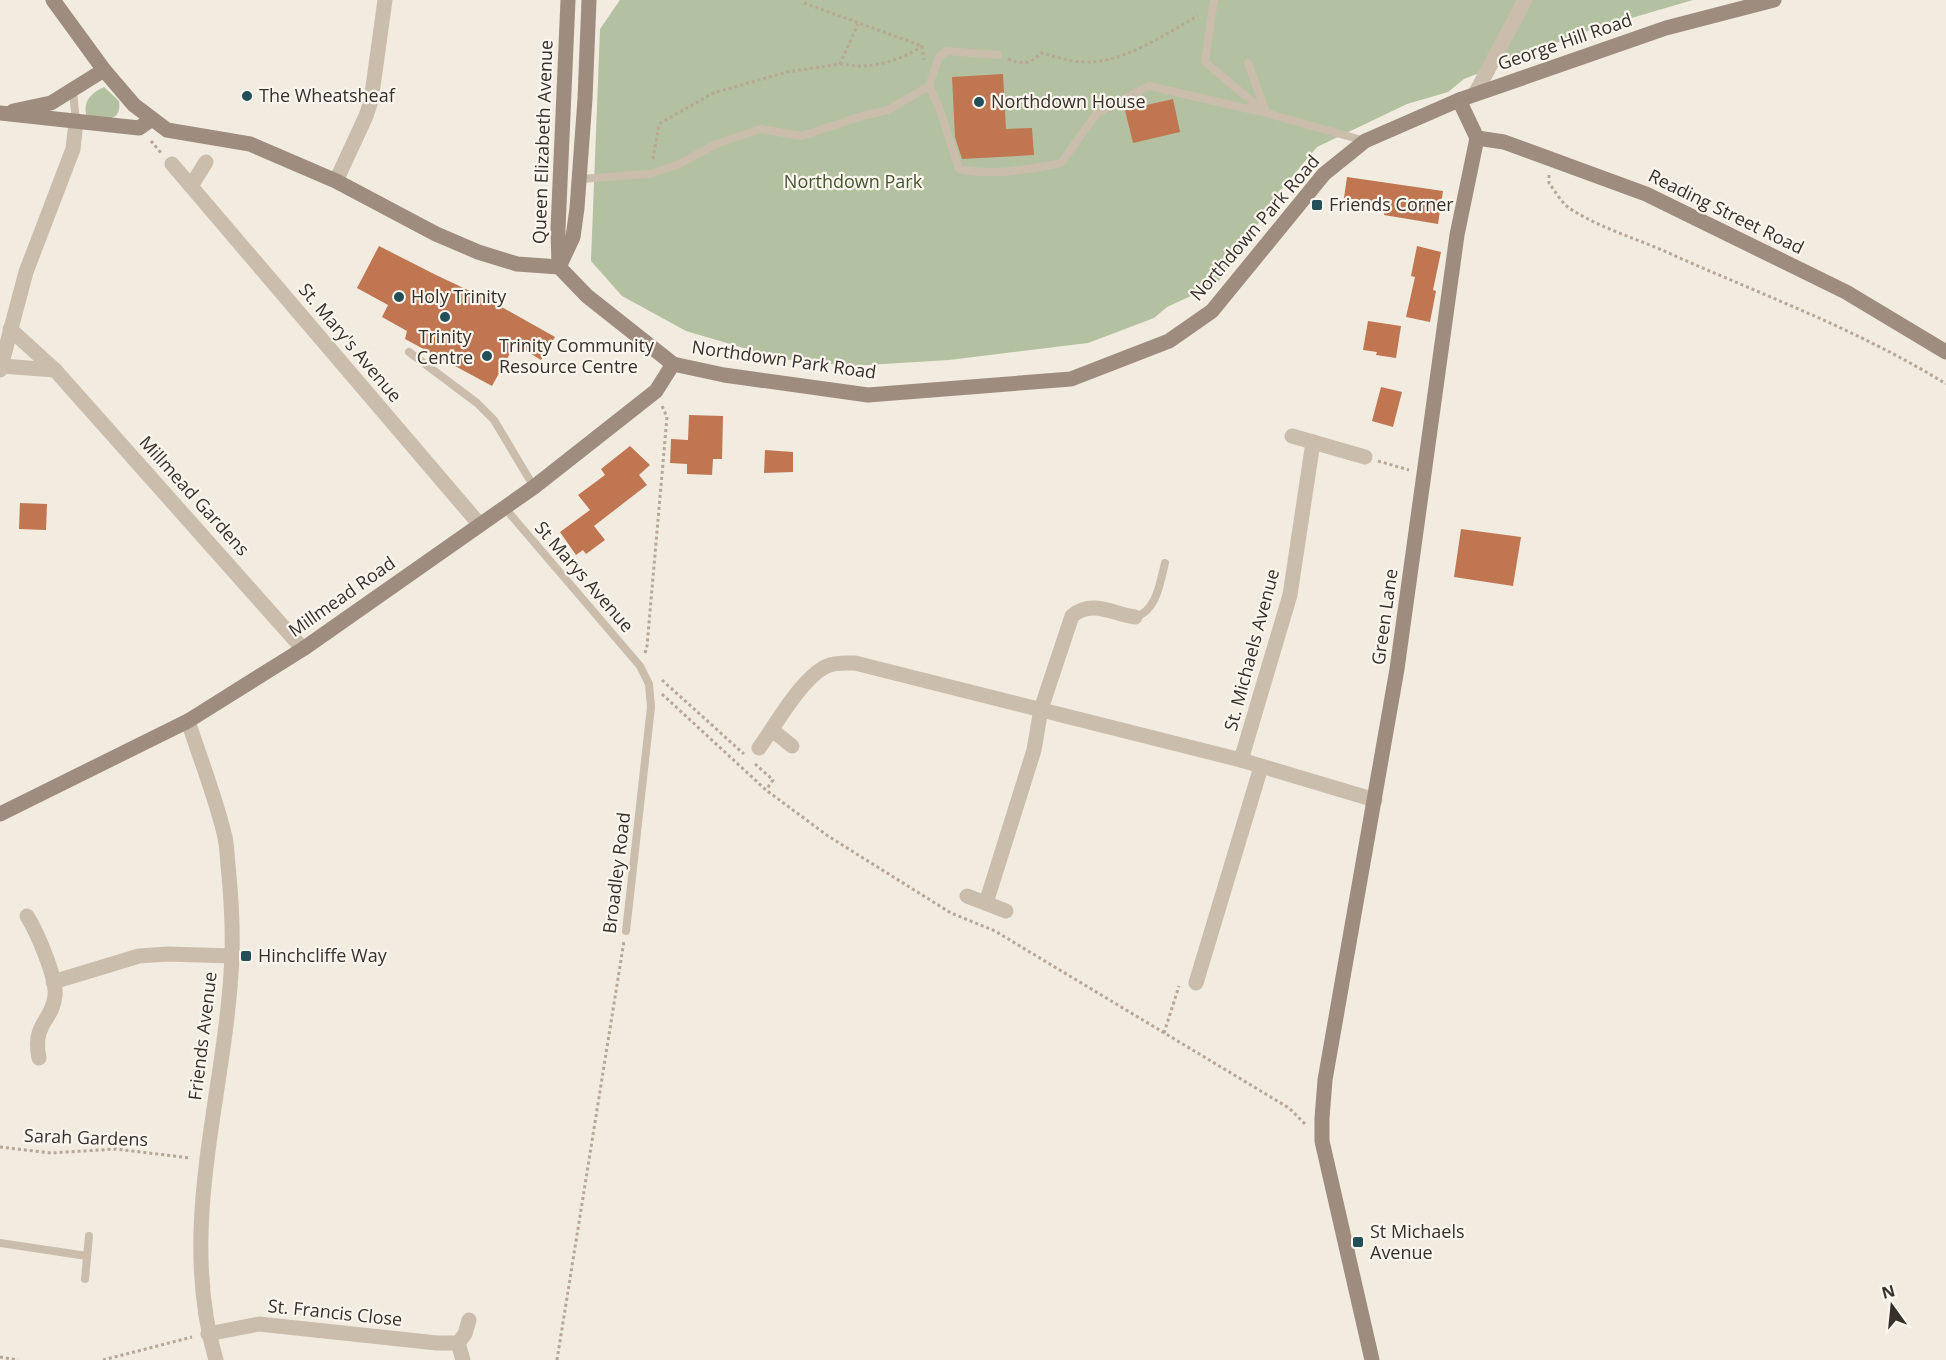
<svg xmlns="http://www.w3.org/2000/svg" width="1946" height="1360" font-family="'Open Sans',sans-serif">
  <style>
    .green { fill: #b3c1a1 }
    .building { fill: #bf7651 }
    .lines { fill: none; stroke-linecap: round; stroke-linejoin: round }
    .path { stroke: #b6a797; stroke-width: 3; stroke-dasharray: 3 3; stroke-linecap: butt }
    .lane { stroke: #cabdac; stroke-width: 8 }
    .street { stroke: #cabdac; stroke-width: 15 }
    .secondary { stroke: #9e8c7e; stroke-width: 15 }
    .poi-dot { fill: #224f58; stroke: #faf5ed; stroke-width: 2 }
    .labels { text-anchor: middle; stroke-width: 4.5; stroke-linejoin: round; paint-order: stroke }
    .street-label { font-size: 18px; fill: #38302b; stroke: #faf5ed }
    .poi-label { font-size: 18px; fill: #38302b; stroke: #faf5ed; text-anchor: start }
    .park-label { font-size: 18px; fill: #445530; stroke: #faf5ed }
  </style>
  <rect width="100%" height="100%" fill="#f2ebe0"/>
  <g class="green">
    <polygon points="620,0 1693,0 1587,31 1464,79 1448,92 1407,104 1317,147 1281,190 1217,284 1167,307 1154,318 1088,343 949,360 851,366 781,359 686,331 622,296 591,261 600,29"/>
    <path d="M104,87L119,101C122,124 104,118 87,117C82,102 91,93 104,87Z"/>
  </g>
  <g class="building">
    <polygon points="1003,74 1006,129 1032,128 1034,155 962,159 955,137 952,77"/>
    <polygon points="1173,99 1180,132 1133,143 1125,110"/>
    <polygon points="1347,177 1443,191 1438,224 1384,215 1386,204 1344,198"/>
    <polygon points="379,246 436,275 491,301 555,337 541,360 515,344 492,386 405,339 407,331 382,317 388,305 357,288"/>
    <polygon points="1417,246 1441,252 1433,290 1436,291 1430,322 1406,317 1415,277 1411,276"/>
    <polygon points="1368,321 1401,326 1396,358 1376,355 1377,352 1363,350"/>
    <polygon points="1381,387 1402,392 1393,427 1372,421"/>
    <polygon points="689,415 723,416 722,459 713,459 712,475 687,474 687,464 670,463 671,439 688,440"/>
    <polygon points="630,446 650,465 639,475 647,485 594,526 605,540 586,554 583,550 576,555 560,532 590,510 578,495 605,475 601,469"/>
    <polygon points="765,450 793,452 793,472 764,473"/>
    <polygon points="20,503 47,504 46,530 19,529"/>
    <polygon points="1461,529 1521,537 1513,586 1454,577"/>
  </g>
  <g class="lines">
    <g class="path">
      <polyline points="804,3 922,46"/>
      <polyline points="922,46 924,60"/>
      <path d="M1008,59C1022,65 1031,64 1041,53C1056,57 1071,62 1087,62C1124,63 1166,33 1198,16"/>
      <path d="M840,64C848,64 856,67 864,66C883,65 907,57 922,46"/>
      <polyline points="151,141 162,154"/>
      <polyline points="653,159 659,124 713,93 787,72 840,64 858,24"/>
      <path d="M1549,175V183C1555,191 1561,202 1569,208C1601,229 1639,239 1673,255C1765,296 1861,331 1946,384"/>
      <polyline points="1378,461 1409,470"/>
      <polyline points="645,653 647,646 667,417 662,406"/>
      <polyline points="662,680 744,754"/>
      <polyline points="662,694 766,790 828,836 951,913 995,931 1289,1108 1306,1125"/>
      <polyline points="755,764 773,780 766,790"/>
      <polyline points="1164,1033 1179,986"/>
      <polyline points="0,1147 51,1153 116,1149 190,1158"/>
      <polyline points="0,1357 18,1360"/>
      <polyline points="103,1360 192,1337"/>
      <polyline points="557,1360 624,941"/>
    </g>
    <g class="lane">
      <polyline points="1214,0 1205,62 1266,113 1365,141"/>
      <polyline points="1248,63 1266,112"/>
      <polyline points="929,86 939,57 947,51 998,55"/>
      <polyline points="73,91 76,122"/>
      <path d="M580,179L650,174L679,164L716,144L760,129L802,136L862,116L888,110L929,86L939,107L959,169C994,176 1026,170 1061,163L1097,113L1149,86L1266,113"/>
      <polyline points="409,352 477,403 494,420 534,487"/>
      <polyline points="504,507 640,666 649,684 651,707 626,931"/>
      <path d="M1135,617C1157,611 1160,582 1165,563"/>
      <polyline points="0,1243 87,1256"/>
      <polyline points="85,1279 89,1236"/>
    </g>
    <g class="street">
      <polyline points="1475,94 1525,0"/>
      <polyline points="172,164 480,525"/>
      <polyline points="336,181 366,116 371,101 385,0"/>
      <polyline points="191,186 206,162"/>
      <polyline points="10,329 55,370 303,649"/>
      <polyline points="1,366 55,370"/>
      <polyline points="0,370 26,272 73,149 76,122"/>
      <polyline points="1292,436 1365,457"/>
      <path d="M188,721C200,758 215,796 224,833C227,843 227,855 228,865C231,895 233,925 232,955C227,1091 176,1225 216,1360"/>
      <polyline points="772,730 792,746"/>
      <path d="M759,748C775,726 802,677 827,666C836,662 845,663 855,663L1241,760L1375,800"/>
      <polyline points="1241,760 1290,595 1313,442"/>
      <polyline points="967,896 1006,911"/>
      <path d="M986,903L1034,750L1041,709L1072,616C1092,599 1113,614 1135,617"/>
      <path d="M27,916C37,932 57,978 55,996C52,1022 32,1023 39,1058"/>
      <polyline points="53,982 139,956 168,954 232,956"/>
      <polyline points="1196,983 1261,767"/>
      <polyline points="208,1334 259,1324 437,1343 458,1343 465,1334 469,1320"/>
      <polyline points="458,1343 463,1360"/>
    </g>
    <g class="secondary">
      <polyline points="53,0 104,70 134,105 167,130 250,144 336,181 436,234 478,252 517,264 559,267 587,296 673,364 724,375 868,395 1071,379 1169,341 1212,311 1324,174 1365,141 1459,100 1666,28 1774,0"/>
      <polyline points="13,111 51,103 104,70"/>
      <polyline points="0,113 139,128 152,119"/>
      <polyline points="1477,138 1504,142 1646,194 1846,292 1946,352"/>
      <polyline points="559,267 573,237 577,208 585,99 589,0"/>
      <polyline points="559,267 558,229 568,0"/>
      <polyline points="0,814 188,721 303,649 534,487 656,391 673,364"/>
      <polyline points="1372,1360 1322,1141 1322,1118 1325,1080 1397,669 1457,235 1477,138 1459,100"/>
    </g>
  </g>
  <g class="poi-dot">
    <circle cx="247" cy="96" r="6"/>
    <circle cx="979" cy="102" r="6"/>
    <rect x="1311" y="199" width="12" height="12" rx="3"/>
    <circle cx="399" cy="297" r="6"/>
    <circle cx="445" cy="317" r="6"/>
    <circle cx="487" cy="356" r="6"/>
    <rect x="240" y="950" width="12" height="12" rx="3"/>
    <rect x="1352" y="1236" width="12" height="12" rx="3"/>
  </g>
  <g class="labels">
    <g class="street-label">
      <text transform="translate(1565 42) rotate(-19)" y="6">George Hill Road</text>
      <text transform="translate(543 142) rotate(-88)" y="6">Queen Elizabeth Avenue</text>
      <text transform="translate(1726 212) rotate(26)" y="6">Reading Street Road</text>
      <text transform="translate(1255 228) rotate(-49)" y="6">Northdown Park Road</text>
      <text transform="translate(350 343) rotate(50)" y="6">St. Mary's Avenue</text>
      <text transform="translate(784 360) rotate(8)" y="6">Northdown Park Road</text>
      <text transform="translate(194 496) rotate(48)" y="6">Millmead Gardens</text>
      <text transform="translate(584 577) rotate(49)" y="6">St Marys Avenue</text>
      <text transform="translate(342 597) rotate(-35)" y="6">Millmead Road</text>
      <text transform="translate(1385 617) rotate(-82)" y="6">Green Lane</text>
      <text transform="translate(1252 650) rotate(-75)" y="6">St. Michaels Avenue</text>
      <text transform="translate(617 873) rotate(-83)" y="6">Broadley Road</text>
      <text transform="translate(203 1036) rotate(-83)" y="6">Friends Avenue</text>
      <text transform="translate(86 1138) rotate(2)" y="6">Sarah Gardens</text>
      <text transform="translate(335 1313) rotate(6)" y="6">St. Francis Close</text>
    </g>
    <g class="poi-label">
      <text x="259" y="102">The Wheatsheaf</text>
      <text x="991" y="108">Northdown House</text>
      <text x="1329" y="211">Friends Corner</text>
      <text x="411" y="303">Holy Trinity</text>
      <text x="445" y="343" text-anchor="middle">Trinity<tspan x="445" dy="21">Centre</tspan></text>
      <text x="499" y="352">Trinity Community<tspan x="499" dy="21">Resource Centre</tspan></text>
      <text x="258" y="962">Hinchcliffe Way</text>
      <text x="1370" y="1238">St Michaels<tspan x="1370" dy="21">Avenue</tspan></text>
    </g>
    <g class="park-label">
      <text x="853" y="188">Northdown Park</text>
    </g>
  </g>
  <g transform="translate(1892 1306) rotate(345)" stroke="#faf5ed" stroke-width="4.5" paint-order="stroke">
  <path d="M0-4.5L10 22L0 15L-10 22Z" fill="#38302b"/>
  <text y="-9" font-size="16" font-weight="bold" text-anchor="middle" fill="#38302b">N</text>
  </g>
</svg>
